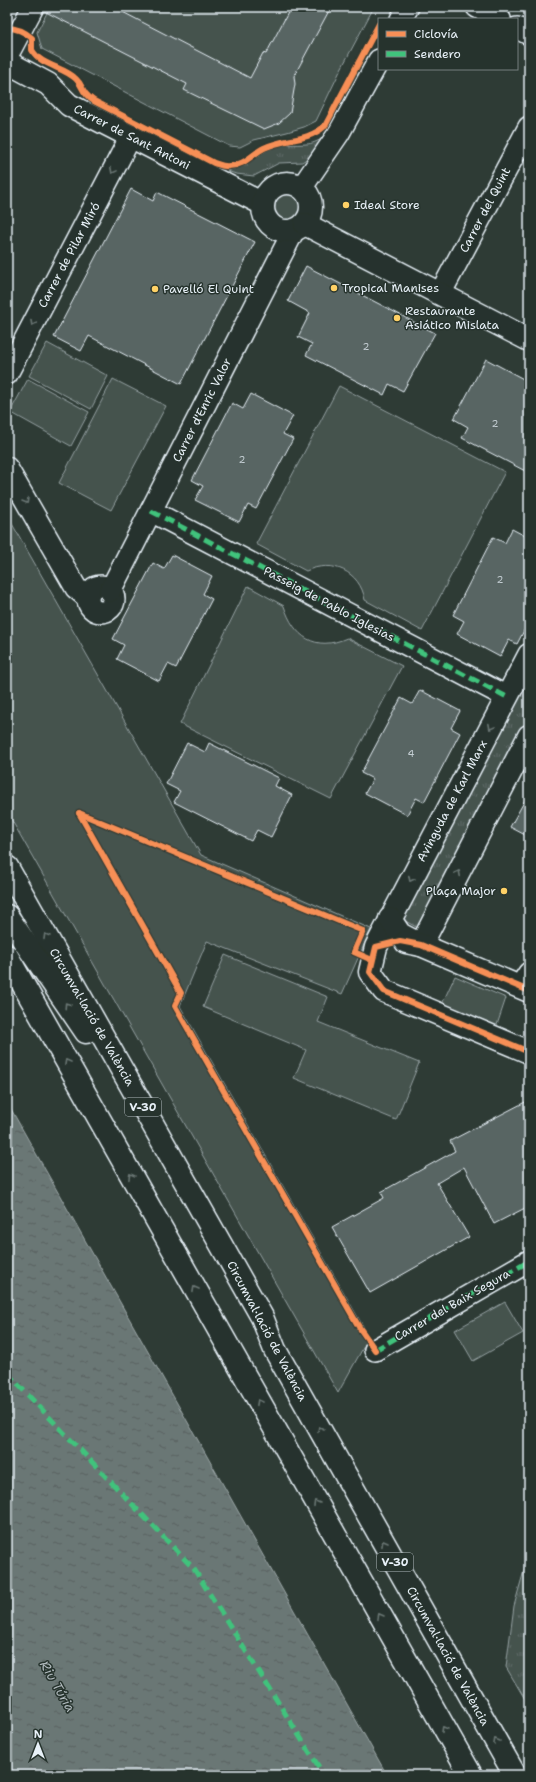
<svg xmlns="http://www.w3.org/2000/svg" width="536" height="1782" font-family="'Shantell Sans',sans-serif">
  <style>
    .grass { fill: url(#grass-tufts); stroke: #96a2a3 }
    .green { fill: #45524e; stroke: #96a2a3 }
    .water { fill: url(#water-ripples); stroke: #9da8a9 }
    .building { fill: #596563; stroke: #e8f1f8 }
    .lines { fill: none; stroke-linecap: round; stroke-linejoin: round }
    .street-casing { stroke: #e8f1f8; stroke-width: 24 }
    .secondary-casing { stroke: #e8f1f8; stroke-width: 25 }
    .highway-casing { stroke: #e8f1f8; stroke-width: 25 }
    .street { stroke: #26332d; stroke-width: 21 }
    .secondary { stroke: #26332d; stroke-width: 22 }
    .highway { stroke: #26332d; stroke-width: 22 }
    .quiet { stroke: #40c37c; stroke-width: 5; stroke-dasharray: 10 5; stroke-linecap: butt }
    .cycleway-casing { stroke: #26332d; stroke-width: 8 }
    .cycleway { stroke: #f78f57; stroke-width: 6 }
    .oneway { stroke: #6a7674 }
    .poi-dot { fill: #ffd166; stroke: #26332d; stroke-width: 1.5 }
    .labels { text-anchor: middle; stroke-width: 3; stroke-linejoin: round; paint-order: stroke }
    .number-label { font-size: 10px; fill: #c4ced3 }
    .shield { fill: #26332d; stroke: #aeb8bb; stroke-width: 1 }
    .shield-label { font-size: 11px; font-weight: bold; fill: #e8f1f8 }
    .street-label { font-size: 12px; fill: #e8f1f8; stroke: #26332d }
    .poi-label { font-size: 12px; fill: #e8f1f8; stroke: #26332d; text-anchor: start }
    .water-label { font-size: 13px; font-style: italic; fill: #b0babd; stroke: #26332d }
  </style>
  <defs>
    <pattern id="grass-tufts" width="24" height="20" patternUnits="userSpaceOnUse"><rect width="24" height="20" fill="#45524e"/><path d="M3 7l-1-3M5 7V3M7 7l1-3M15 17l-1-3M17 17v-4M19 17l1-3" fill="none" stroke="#606b68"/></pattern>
    <pattern id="water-ripples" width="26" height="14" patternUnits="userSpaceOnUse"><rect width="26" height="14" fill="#6b7775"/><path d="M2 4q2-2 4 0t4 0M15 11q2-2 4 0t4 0" fill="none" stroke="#586060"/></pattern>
  </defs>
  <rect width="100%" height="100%" fill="#2e3b35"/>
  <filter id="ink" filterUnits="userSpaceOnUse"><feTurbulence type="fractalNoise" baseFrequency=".025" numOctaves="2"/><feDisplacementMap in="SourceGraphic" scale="8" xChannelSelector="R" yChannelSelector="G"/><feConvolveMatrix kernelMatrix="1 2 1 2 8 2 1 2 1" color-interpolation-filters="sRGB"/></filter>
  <g filter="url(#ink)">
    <g class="grass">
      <path d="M323,138L315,153L302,162L279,163L254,176L236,174L227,171C249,166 255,155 274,147C285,143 295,145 306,144C312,144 318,141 323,138Z"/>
      <polygon points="529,670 529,719 418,928 398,917"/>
      <polygon points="529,1553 529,1706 506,1667 514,1606"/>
    </g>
    <g class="green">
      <polygon points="50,7 374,7 341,69 316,121 304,127 287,132 254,140 240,147 229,146 42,49 37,32"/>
      <circle cx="288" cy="206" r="17"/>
      <polygon points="47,343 108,376 91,409 29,376"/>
      <polygon points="28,379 89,412 71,446 10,412"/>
      <polygon points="113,379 166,406 111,510 59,483"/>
      <path d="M339,386L505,472L422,631L365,600C360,571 332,559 306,571L256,544Z"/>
      <polygon points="7,515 201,855 371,929 342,994 207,941 180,1006 363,1326 368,1339 338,1393 7,812"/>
      <path d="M248,586L284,606C294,637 315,652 347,638L402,666L331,799L180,724Z"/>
      <polygon points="225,955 328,997 318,1022 419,1063 396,1120 294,1078 306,1050 203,1007"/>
      <polygon points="455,976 506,998 496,1028 442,1004"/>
      <polygon points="505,1302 523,1333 473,1361 455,1330"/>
    </g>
    <polygon class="water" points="7,1102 387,1775 7,1775"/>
    <g class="building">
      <polygon points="45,7 113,7 250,78 263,53 266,54 291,7 331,7 294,76 295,84 290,113 279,123 264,129 184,90 187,84 44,11"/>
      <polygon points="131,189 153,201 157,192 255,242 181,384 89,336 81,351 54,337"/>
      <polygon points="306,266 435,333 403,391 389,384 384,395 306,355 312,344 298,337 310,313 288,301"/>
      <polygon points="486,359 529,382 529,473 462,438 468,427 454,419"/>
      <polygon points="251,394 293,416 283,434 293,439 256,509 248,505 239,522 195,500 203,486 192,480 232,403 243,409"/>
      <polygon points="512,529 529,538 529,621 517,644 509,640 500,657 457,634 464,621 453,615 493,537 505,543"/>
      <polygon points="172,555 212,576 203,594 212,599 176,668 168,664 159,681 117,659 124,645 113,639 153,563 164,569"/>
      <polygon points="420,690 460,711 451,728 460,733 424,802 416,798 407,815 365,793 373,779 361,773 401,698 412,704"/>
      <polygon points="187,743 205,752 209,743 279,778 275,786 292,795 271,837 257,830 251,841 174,802 180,791 166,784"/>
      <polygon points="529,793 529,837 510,827"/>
      <polygon points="529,1100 529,1206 494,1224 464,1167 437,1183 469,1237 370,1293 332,1227 384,1198 381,1192 455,1151 450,1141"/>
    </g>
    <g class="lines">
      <g class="street-casing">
        <g id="street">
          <polyline points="477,7 500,19"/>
          <polyline points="401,19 408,7"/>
          <polyline points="517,28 529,34"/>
          <polyline points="7,56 33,7"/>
          <polyline points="302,187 339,133 379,60"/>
          <polyline points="440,294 529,127"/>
          <polyline points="7,374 131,136"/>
          <polyline points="7,468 76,588 88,598"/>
          <polyline points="151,511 507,697"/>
          <circle cx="101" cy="599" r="13"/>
          <polyline points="110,591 294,230"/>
          <polyline points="525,979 529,973"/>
          <polyline points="375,1350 529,1261"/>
        </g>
      </g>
      <g class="secondary-casing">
        <g id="secondary">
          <polyline points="7,62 48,84 69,105 263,204"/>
          <circle cx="287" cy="207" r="24"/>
          <polyline points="305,224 529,340"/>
          <polyline points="529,655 376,947 370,972 384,991 529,1052"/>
          <polyline points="390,919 400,934 421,945 529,736"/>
          <polyline points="406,942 421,945 529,991"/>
        </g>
      </g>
      <g class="highway-casing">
        <g id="highway">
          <polyline points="7,867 262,1317 275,1350 515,1775"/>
          <polyline points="7,916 86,1032"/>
          <polyline points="7,956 471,1775"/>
        </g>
      </g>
      <use href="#street" class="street"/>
      <use href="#secondary" class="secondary"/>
      <use href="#highway" class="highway"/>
      <g class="quiet">
        <polyline points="151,511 507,697"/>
        <polyline points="525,979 529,973"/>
        <polyline points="375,1350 526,1263"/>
        <polyline points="7,1373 194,1569 324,1775"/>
      </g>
      <g class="cycleway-casing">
        <g id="cycleway">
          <path d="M7,28C17,28 24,31 32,38V50C42,67 63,66 76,79C84,86 80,92 94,101L214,163C218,164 224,167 229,166C244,166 252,154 264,148C286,137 305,143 325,126L379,24"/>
          <polyline points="79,813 181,993 175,1006 359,1327 375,1350"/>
          <polyline points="79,813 363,931 354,952 372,960"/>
          <polyline points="529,991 421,945 400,941 376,947 370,972 384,991 529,1052"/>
        </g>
      </g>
      <use href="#cycleway" class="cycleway"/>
    </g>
    <defs><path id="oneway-chevron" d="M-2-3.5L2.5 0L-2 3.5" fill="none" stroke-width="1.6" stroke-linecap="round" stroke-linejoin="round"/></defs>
    <g class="oneway">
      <use href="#oneway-chevron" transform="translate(113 171) rotate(118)"/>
      <use href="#oneway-chevron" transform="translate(33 323) rotate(118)"/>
      <use href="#oneway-chevron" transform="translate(26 501) rotate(60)"/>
      <use href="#oneway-chevron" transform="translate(491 727) rotate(118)"/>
      <use href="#oneway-chevron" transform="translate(458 873) rotate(-63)"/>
      <use href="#oneway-chevron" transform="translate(411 879) rotate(117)"/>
      <use href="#oneway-chevron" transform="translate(46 936) rotate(-120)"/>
      <use href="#oneway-chevron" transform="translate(67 1005) rotate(-124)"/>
      <use href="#oneway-chevron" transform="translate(67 1062) rotate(-119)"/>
      <use href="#oneway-chevron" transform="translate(131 1176) rotate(-119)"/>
      <use href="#oneway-chevron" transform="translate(195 1289) rotate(-119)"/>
      <use href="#oneway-chevron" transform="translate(259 1402) rotate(-119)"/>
      <use href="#oneway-chevron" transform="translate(320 1429) rotate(-119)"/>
      <use href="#oneway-chevron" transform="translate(316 1503) rotate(-120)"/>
      <use href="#oneway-chevron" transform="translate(384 1543) rotate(-119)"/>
      <use href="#oneway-chevron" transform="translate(380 1616) rotate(-120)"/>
      <use href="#oneway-chevron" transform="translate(444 1729) rotate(-120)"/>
      <use href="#oneway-chevron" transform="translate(496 1741) rotate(-119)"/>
    </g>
  </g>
  <g class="poi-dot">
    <circle cx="346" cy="205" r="4"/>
    <circle cx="334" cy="288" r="4"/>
    <circle cx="155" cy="289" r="4"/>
    <circle cx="397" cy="318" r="4"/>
    <circle cx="504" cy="891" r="4"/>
  </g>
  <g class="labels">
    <g class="number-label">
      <text x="366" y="350">2</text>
      <text x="495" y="427">2</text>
      <text x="242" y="463">2</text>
      <text x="500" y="583">2</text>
      <text x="411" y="757">4</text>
    </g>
    <g class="shield">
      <rect x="125" y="1098" width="36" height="18" rx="3"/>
      <rect x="377" y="1553" width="36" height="18" rx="3"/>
    </g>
    <g class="shield-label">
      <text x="143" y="1111">V-30</text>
      <text x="395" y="1566">V-30</text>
    </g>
    <g class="street-label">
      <text transform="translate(132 137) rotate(27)" y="4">Carrer de Sant Antoni</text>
      <text transform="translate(485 210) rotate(-62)" y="4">Carrer del Quint</text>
      <text transform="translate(69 255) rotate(-62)" y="4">Carrer de Pilar Miró</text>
      <text transform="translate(202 410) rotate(-63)" y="4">Carrer d'Enric Valor</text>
      <text transform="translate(329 604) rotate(28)" y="4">Passeig de Pablo Iglesias</text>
      <text transform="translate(452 801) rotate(-62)" y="4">Avinguda de Karl Marx</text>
      <text transform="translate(92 1017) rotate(60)" y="4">Circumval·lació de València</text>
      <text transform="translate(452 1305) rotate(-30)" y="4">Carrer del Baix Segura</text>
      <text transform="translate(267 1331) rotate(62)" y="4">Circumval·lació de València</text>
      <text transform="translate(448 1656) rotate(61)" y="4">Circumval·lació de València</text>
    </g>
    <g class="poi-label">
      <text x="354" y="209">Ideal Store</text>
      <text x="342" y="292">Tropical Manises</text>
      <text x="163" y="293">Pavelló El Quint</text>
      <text x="405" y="315">Restaurante<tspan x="405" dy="14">Asiático Mislata</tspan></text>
      <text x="496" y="895" text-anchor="end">Plaça Major</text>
    </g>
    <g class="water-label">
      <text transform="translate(58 1686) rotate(60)" y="5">Riu Túria</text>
    </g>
  </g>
  <rect width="536" height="1782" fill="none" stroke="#26332d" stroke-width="24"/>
  <rect x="12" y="12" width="512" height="1758" fill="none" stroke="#e8f1f8" stroke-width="1.5" filter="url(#ink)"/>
  <rect x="378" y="18" width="140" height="52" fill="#26332d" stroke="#747f7e"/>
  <rect x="386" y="31" width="20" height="6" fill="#f78f57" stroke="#747f7e"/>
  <text x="414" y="38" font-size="12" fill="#e8f1f8">Ciclovía</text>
  <rect x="386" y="51" width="20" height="6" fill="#40c37c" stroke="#747f7e"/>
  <text x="414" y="58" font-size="12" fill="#e8f1f8">Sendero</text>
  <g transform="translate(38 1744)" stroke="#26332d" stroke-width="3" paint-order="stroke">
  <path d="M0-3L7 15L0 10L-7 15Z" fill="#e8f1f8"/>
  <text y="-6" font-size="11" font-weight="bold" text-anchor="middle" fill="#e8f1f8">N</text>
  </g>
</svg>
